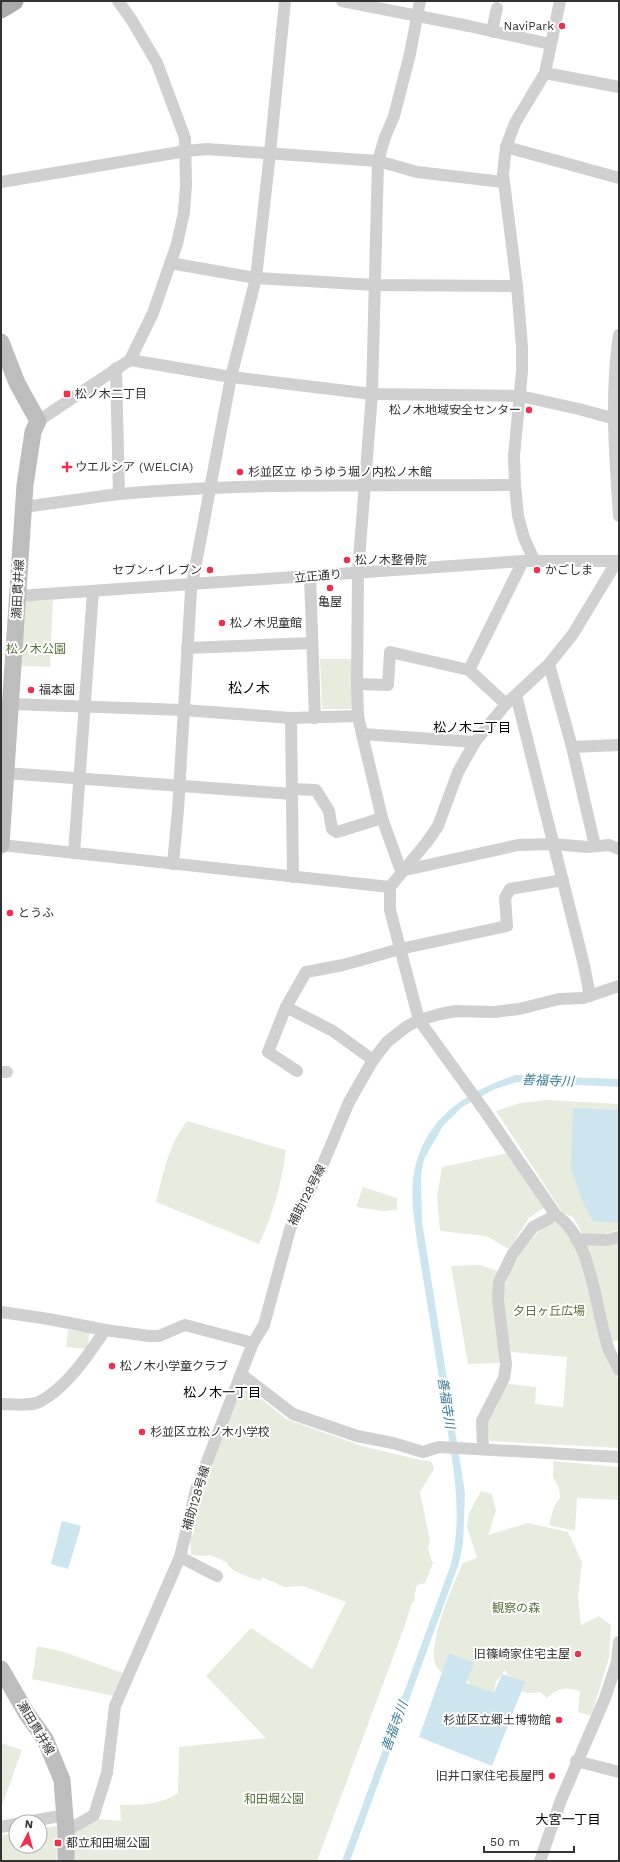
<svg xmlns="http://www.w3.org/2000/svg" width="620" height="1862" font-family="'Work Sans','Noto Sans JP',sans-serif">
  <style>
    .green { fill: #e7ecde }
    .water { fill: #cde5ef }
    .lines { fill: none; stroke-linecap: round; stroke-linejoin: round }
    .street { stroke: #d0d0d0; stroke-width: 12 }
    .secondary { stroke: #bdbdbd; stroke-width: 17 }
    .primary { stroke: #ababab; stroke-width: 19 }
    .poi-dot { fill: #ef2f4f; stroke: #fff; stroke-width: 1.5 }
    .labels { text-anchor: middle; stroke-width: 4; stroke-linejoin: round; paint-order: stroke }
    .poi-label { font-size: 12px; fill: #333; stroke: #fff; text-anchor: start }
    .street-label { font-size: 12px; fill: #333; stroke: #fff }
    .park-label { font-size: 12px; fill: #5a723c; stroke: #fff }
    .neighbourhood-label { font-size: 13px; fill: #000; stroke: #fff }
    .water-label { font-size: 13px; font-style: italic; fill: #3a7e9b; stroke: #fff }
    .quarter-label { font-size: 14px; fill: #000; stroke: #fff }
  </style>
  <rect width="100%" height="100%" fill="#fff"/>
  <g class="green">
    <polygon points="53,600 50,667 20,666 25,601"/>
    <polygon points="320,659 358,659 358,709 322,709"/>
    <polygon points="547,1100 619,1104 619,1230 604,1234 582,1233 573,1217 563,1213 496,1111 520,1103"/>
    <path d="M187,1121L286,1150C282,1183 273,1213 259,1244L156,1202C163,1174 169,1144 187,1121Z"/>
    <polygon points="508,1153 545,1207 529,1218 509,1249 486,1236 440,1231 437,1197 442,1167"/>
    <polygon points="363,1187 397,1198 397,1210 384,1211 356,1207"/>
    <path d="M546,1223H560L572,1240L583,1264L604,1350L619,1381V1448L490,1441L486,1422L495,1410L504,1386L510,1384L536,1387L535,1404L563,1407L567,1357L511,1352C509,1336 502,1315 503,1300C505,1268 526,1246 546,1223Z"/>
    <polygon points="619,1241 619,1340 612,1342 583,1244"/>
    <polygon points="480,1265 500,1272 501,1363 468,1364 451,1266"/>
    <polygon points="68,1330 90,1332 87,1349 66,1347"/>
    <path d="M248,1388L286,1419L362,1446L420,1460L431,1461L434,1469L420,1492L430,1541L428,1549L433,1563L425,1583L417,1585L415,1593V1600L412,1602L405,1625L317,1861L75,1860L71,1856L72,1836L76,1830L98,1819L121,1821L120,1805C141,1805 160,1805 178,1793L179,1747L266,1738L206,1676L251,1628L312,1669L346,1602L303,1586L284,1587L262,1577L260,1581C250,1577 231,1573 226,1562L210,1555L205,1556L191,1555L190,1536L193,1535L203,1488L242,1389Z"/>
    <polygon points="553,1461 619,1467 619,1500 577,1498 575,1531 549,1525 554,1506 560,1498 559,1489 553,1476"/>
    <path d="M481,1491L492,1494L496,1511L488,1535L528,1523L568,1532L582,1562L578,1598L581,1625L599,1616L611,1625L609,1658L591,1716L578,1712L580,1691C564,1687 560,1687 547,1698L540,1692C518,1696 515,1688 505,1670L496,1682L494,1693L475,1691L464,1676C456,1675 443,1675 438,1669C423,1652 454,1582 463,1563L477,1558L467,1527L469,1513Z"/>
    <polygon points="37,1646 64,1652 123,1673 114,1696 32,1679"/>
    <polygon points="1,1743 22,1750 1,1808"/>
    <polygon points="56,1826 60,1828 56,1861 1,1861 1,1835 16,1833 16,1846 40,1846 40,1828"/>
  </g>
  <g class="water">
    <path d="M516,1075L619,1079V1087L517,1082L495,1089L462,1107L443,1126L424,1159L421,1176L422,1221L465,1493L463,1545L458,1566L350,1861H342L451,1564C464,1512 452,1461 444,1408C436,1361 429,1313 421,1265C416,1231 406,1190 418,1157C433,1112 473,1089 516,1075Z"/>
    <polygon points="573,1108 619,1110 619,1223 593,1221 584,1205 571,1168"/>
    <polygon points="62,1521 81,1526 68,1569 51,1564"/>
    <polygon points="449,1653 474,1663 466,1683 494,1693 502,1674 525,1682 492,1766 419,1737"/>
  </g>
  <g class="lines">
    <g class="street">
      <polyline points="342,1 469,26 550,44"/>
      <polyline points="494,32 493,26 497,8"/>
      <polyline points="545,73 619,87"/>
      <polyline points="506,147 619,178"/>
      <polyline points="1,182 186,151 207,149 378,161 417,172 503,182"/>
      <polyline points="170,263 256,278 374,285 517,286"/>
      <path d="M619,335C610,396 615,455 619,516"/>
      <polyline points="130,360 231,377 372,394 520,396 579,409 619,420"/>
      <polyline points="116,368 119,494"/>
      <polyline points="38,421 130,360 153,313 177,244 184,212 186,185 185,138 157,63 131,19 118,1"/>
      <path d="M23,507C55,503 87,498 119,494C250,482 383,486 515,485"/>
      <polyline points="534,560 524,538 518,516 515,485 514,456 522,371 522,347 517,286 503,174 506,147 515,123 545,73 560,1"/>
      <path d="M617,561L573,634L549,664L506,704L475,742L458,772L438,826L427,842L390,887V910L419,1020L484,1110L556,1215C593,1239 595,1311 609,1350C612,1357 616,1363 619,1370"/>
      <polyline points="310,576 315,718"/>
      <polyline points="18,596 523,561 619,561"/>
      <polyline points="187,648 312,643"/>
      <polyline points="549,664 572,747 595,846"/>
      <polyline points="469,670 523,561"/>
      <polyline points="357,684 388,685 390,652 469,670 506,704"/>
      <polyline points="516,695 584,965 590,996"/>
      <polyline points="11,704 184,710 291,718 358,716"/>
      <polyline points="291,718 293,877"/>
      <polyline points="362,734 475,742"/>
      <polyline points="572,747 619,745"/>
      <polyline points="5,773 292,794"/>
      <polyline points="292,789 316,790 329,811 332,829 337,832 382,818"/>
      <polyline points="1,845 390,887"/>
      <polyline points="74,853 93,591"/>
      <polyline points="173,864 178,810 191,590 231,377 256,278 270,153 285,1"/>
      <polyline points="401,871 382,818 362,734 358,716 357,684 358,572 372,394 378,161 385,137 394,116 410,54 420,1"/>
      <polyline points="401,871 518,845 554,844 587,847 609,845 619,849"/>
      <polyline points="286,1007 333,1031 373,1060"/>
      <polyline points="297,1071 268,1052 286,1007 306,972 343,965 400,949 507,926 505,898 510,889 563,880"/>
      <polyline points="1,1072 7,1072"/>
      <polyline points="576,1239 607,1240 619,1237"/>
      <polyline points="1,1312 49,1319 105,1330 149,1336 159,1336 185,1325 253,1343"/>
      <polyline points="241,1374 293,1414 357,1436 393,1443 423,1452 439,1447 619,1457"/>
      <path d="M1,1404C12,1404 31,1407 41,1401C68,1386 88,1355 105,1330"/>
      <polyline points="483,1448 482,1421 504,1378 506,1364 498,1300 499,1282 512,1255 533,1227 556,1215"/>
      <polyline points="180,1557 217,1576"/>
      <polyline points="576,1761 619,1772"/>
      <polyline points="27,1822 65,1815"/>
      <polyline points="1,1827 16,1824"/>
      <polyline points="66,1831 94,1815 107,1773 115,1706 180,1557 196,1490 253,1343 264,1325 290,1229 323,1164 349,1102 373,1060 387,1042 406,1027 419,1020 440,1014 456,1011 494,1012 519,1009 559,999 583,998 619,986"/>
      <polyline points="540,1861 561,1800 605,1698 617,1662 619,1642"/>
    </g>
    <g class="secondary">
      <polyline points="1,342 17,383 38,421 33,432 25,485 1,845"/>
      <polyline points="1,1669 27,1714 45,1739 62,1780 66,1831 66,1861"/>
    </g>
    <polyline class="primary" points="1,9 14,1"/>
  </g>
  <g class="poi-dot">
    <circle cx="562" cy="26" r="4"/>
    <rect x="63" y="390" width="8" height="8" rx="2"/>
    <circle cx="529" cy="410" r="4"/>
    <path d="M65 461h4v4h4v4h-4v4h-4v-4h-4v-4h4z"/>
    <circle cx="240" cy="472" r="4"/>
    <circle cx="347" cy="560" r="4"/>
    <circle cx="210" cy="570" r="4"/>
    <circle cx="537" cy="570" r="4"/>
    <circle cx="330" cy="588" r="4"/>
    <circle cx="222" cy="623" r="4"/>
    <circle cx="31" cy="690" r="4"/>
    <circle cx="10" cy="913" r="4"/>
    <circle cx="112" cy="1366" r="4"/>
    <circle cx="142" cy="1432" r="4"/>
    <circle cx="578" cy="1654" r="4"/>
    <circle cx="559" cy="1720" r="4"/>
    <circle cx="552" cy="1776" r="4"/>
    <rect x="54" y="1839" width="8" height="8" rx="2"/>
  </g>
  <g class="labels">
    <g class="poi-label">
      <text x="554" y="30" text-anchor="end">NaviPark</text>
      <text x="75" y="398">松ノ木二丁目</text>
      <text x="521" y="414" text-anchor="end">松ノ木地域安全センター</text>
      <text x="75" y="471">ウエルシア (WELCIA)</text>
      <text x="248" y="476">杉並区立 ゆうゆう堀ノ内松ノ木館</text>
      <text x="355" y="564">松ノ木整骨院</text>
      <text x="202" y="574" text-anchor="end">セブン-イレブン</text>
      <text x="545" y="574">かごしま</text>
      <text x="330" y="606" text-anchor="middle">亀屋</text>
      <text x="230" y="627">松ノ木児童館</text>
      <text x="39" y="694">福本園</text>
      <text x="18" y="917">とうふ</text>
      <text x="120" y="1370">松ノ木小学童クラブ</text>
      <text x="150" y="1436">杉並区立松ノ木小学校</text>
      <text x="570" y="1658" text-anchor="end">旧篠崎家住宅主屋</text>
      <text x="551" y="1724" text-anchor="end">杉並区立郷土博物館</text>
      <text x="544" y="1780" text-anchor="end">旧井口家住宅長屋門</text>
      <text x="66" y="1847">都立和田堀公園</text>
    </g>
    <g class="street-label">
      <text transform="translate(318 576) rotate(-5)" y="4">立正通り</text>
      <text transform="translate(18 589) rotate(-87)" y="4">瀬田貫井線</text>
      <text transform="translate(307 1195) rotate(-63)" y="4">補助128号線</text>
      <text transform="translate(196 1498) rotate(-73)" y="4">補助128号線</text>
      <text transform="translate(36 1728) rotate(59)" y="4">瀬田貫井線</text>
    </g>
    <g class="park-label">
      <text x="36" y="653">松ノ木公園</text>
      <text x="549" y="1315">夕日ヶ丘広場</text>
      <text x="516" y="1612">観察の森</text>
      <text x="274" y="1803">和田堀公園</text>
    </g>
    <g class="neighbourhood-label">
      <text x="472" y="732">松ノ木二丁目</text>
      <text x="222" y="1397">松ノ木一丁目</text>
      <text x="568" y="1824">大宮一丁目</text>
    </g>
    <g class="water-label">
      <text transform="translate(548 1080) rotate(2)" y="5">善福寺川</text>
      <text transform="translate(447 1403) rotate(81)" y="5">善福寺川</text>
      <text transform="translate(394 1726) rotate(-70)" y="5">善福寺川</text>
    </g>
    <g class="quarter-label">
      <text x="249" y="693">松ノ木</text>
    </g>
  </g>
  <rect width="620" height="1862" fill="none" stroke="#333333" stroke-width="4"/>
  <g transform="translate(28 1834) rotate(6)"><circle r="19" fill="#ffffff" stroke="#adadad"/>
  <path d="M0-3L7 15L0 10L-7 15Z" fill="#ef2f4f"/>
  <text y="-6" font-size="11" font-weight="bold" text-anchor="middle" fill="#333333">N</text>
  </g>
  <path d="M484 1846v6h90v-6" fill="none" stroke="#333333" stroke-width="2"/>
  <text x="490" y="1846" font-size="12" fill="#333333" stroke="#ffffff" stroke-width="3" paint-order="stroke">50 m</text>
</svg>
